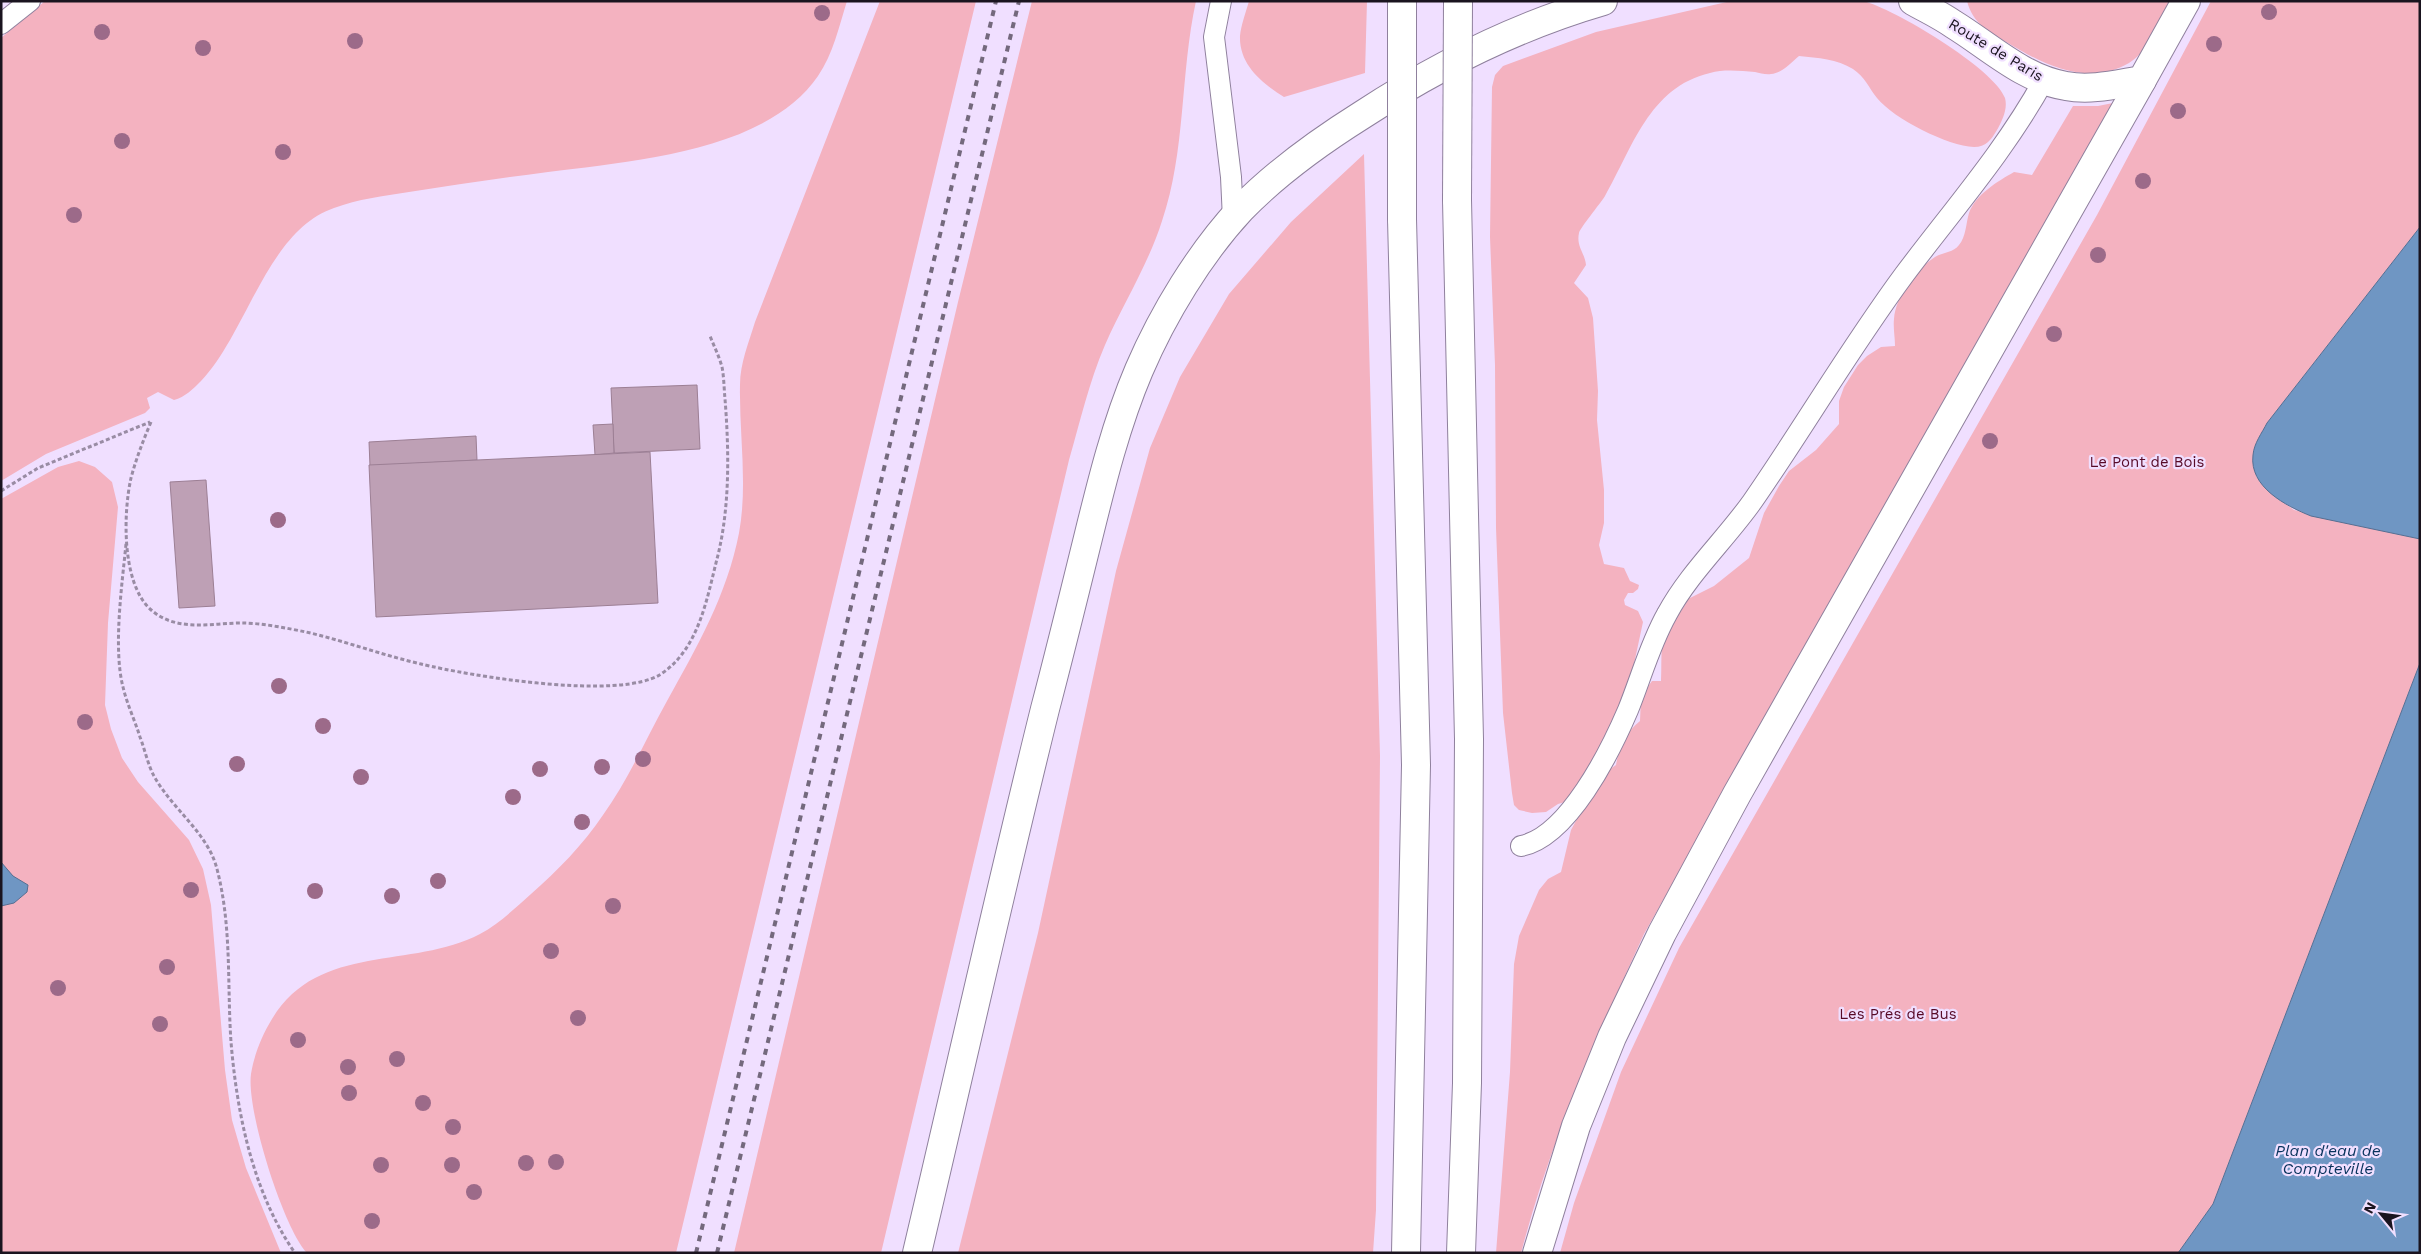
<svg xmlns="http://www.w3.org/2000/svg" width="2421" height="1254" font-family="'Work Sans',sans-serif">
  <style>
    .green { fill: #f4b2c0 }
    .water { fill: #6f96c3; stroke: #566f92 }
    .building { fill: #bea0b5; stroke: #9c7f94 }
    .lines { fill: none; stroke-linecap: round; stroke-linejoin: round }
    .lane-casing { stroke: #8f809d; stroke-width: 22 }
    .secondary-casing { stroke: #8f809d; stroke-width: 30 }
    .highway-casing { stroke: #8f809d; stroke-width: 30 }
    .path { stroke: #998ca4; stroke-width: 3; stroke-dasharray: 4 2.5; stroke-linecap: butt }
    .lane { stroke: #fff; stroke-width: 20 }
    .secondary { stroke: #fff; stroke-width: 28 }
    .highway { stroke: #fff; stroke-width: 28 }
    .rail { stroke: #74697d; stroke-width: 4; stroke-dasharray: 6 6; stroke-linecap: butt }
    .highway-bridge-casing { stroke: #8f809d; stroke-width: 30; stroke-linecap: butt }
    .highway-bridge { stroke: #fff; stroke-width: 28 }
    .tree { fill: #9c6a89 }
    .labels { text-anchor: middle; stroke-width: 4.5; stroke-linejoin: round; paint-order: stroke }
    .street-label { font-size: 15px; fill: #1a141f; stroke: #f0dfff }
    .park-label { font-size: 15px; fill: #580b28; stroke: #f0dfff }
    .water-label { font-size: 16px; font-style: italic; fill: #07325c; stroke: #f0dfff }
  </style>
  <rect width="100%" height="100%" fill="#f0dfff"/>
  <g class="green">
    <path d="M45,1H847C839,27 833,54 818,76C766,152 632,161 548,172C501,178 455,185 409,192C383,196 358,199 334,208C267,231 247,333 201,381C193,389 185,397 174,400L158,392L147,398L150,408L145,413L46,454L1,481V38Z"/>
    <path d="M880,1H976L676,1253H307C283,1227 246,1109 251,1074C254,1055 262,1035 272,1019C319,942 411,970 480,934C499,924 515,908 531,894C557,871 583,845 603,815C628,780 646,739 667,701C697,647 727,595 739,533C748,484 739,435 740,385C740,363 749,342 755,322Z"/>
    <path d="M1032,1H1196C1180,74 1186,151 1162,221C1148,265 1123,304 1105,345C1089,382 1080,422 1069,460L881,1253H734L958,302Z"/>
    <path d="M1249,1H1367L1365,73L1284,97C1262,83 1239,65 1240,36C1241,25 1246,12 1249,1Z"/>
    <path d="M1731,1C1762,1 1794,1 1825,1C1837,1 1851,0 1863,1C1893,8 1995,69 2005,98C2008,109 2002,121 1997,130C1991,140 1986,147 1974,147C1948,146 1894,119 1877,98C1869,88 1865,77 1853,69C1837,59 1818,58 1799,56C1791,63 1782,73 1771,74C1766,75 1760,73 1755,72C1741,71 1724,69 1710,73C1649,87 1632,149 1605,196C1600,204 1580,228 1579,233C1576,247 1585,253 1586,265L1574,283L1588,298L1593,318L1598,391L1597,420L1604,490V523L1599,545L1604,564L1624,568L1630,581L1639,585L1638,589L1633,593H1628L1624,600L1625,605L1638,611L1643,622L1628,692L1578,788L1565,802L1558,804L1546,812L1532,813L1519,810L1514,805L1512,793L1503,713L1496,528L1495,365L1490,237L1492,87L1495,75L1503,66L1596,32Z"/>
    <path d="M1967,1H2172C2160,21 2149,51 2129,63C2088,87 2044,65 2008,43C1989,32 1973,24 1967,1Z"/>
    <polygon points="2211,1 2420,1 2420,227 2267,423 2256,476 2265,488 2294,510 2420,539 2420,663 2213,1204 2178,1253 1560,1253 1574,1203 1621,1072 1679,948 2097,215"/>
    <path d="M2113,103L1644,934C1596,1038 1550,1142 1521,1253H1496L1510,1072L1514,964L1519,936L1539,890L1548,879L1561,872L1571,830L1600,776L1616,765C1619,747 1626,732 1640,721L1641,696L1652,681H1661C1662,668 1660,643 1665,632C1672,619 1683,612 1688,599L1714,586L1749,558L1764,513L1779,486L1789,471L1816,450L1839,424V401L1844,387L1858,365L1867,356L1881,347L1895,346C1895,337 1893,327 1894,319C1896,295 1916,269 1935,257C1943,252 1953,253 1959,245C1966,237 1966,223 1969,213C1976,194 1997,182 2014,172L2032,175L2073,106H2098Z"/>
    <polygon points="1364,154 1380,756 1376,1210 1373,1253 958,1253 1038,933 1116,571 1150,448 1180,377 1229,294 1291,222"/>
    <polygon points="79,461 95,467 112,482 118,507 108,623 105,705 111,729 122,758 138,782 189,840 203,869 211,905 225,1070 232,1120 246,1168 281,1253 1,1253 1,499 58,467"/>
  </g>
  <g class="water">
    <path d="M2420,227V539L2311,516C2286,506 2249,487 2253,455C2254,443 2262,433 2267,423Z"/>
    <polygon points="2420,663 2420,1253 2178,1253 2213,1204"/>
    <polygon points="1,862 13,876 28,885 27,892 14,903 1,906"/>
  </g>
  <g class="building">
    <polygon points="697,385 700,449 614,453 611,388"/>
    <polygon points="613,424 614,453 595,455 593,425"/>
    <polygon points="476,436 477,460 370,466 369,442"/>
    <polygon points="650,452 658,603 376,617 369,465"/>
    <polygon points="206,480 215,606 179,608 170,482"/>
  </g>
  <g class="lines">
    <g class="lane-casing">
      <g id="lane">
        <polyline points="1221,1 1214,37 1231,177 1233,219"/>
        <polyline points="1,24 30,1"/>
        <path d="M1521,846C1568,837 1610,752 1628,710C1641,678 1650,644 1667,614C1689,573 1725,540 1752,502C1804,427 1850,348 1904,275C1952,211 2005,151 2044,80"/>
      </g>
    </g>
    <g class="secondary-casing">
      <g id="secondary">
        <path d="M1913,1C1927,9 1940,15 1953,24C1989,46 2023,79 2066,86C2091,91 2117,84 2142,80L2186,1"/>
        <path d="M917,1253C960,1071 1000,890 1045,709C1060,652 1074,595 1088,538C1102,481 1116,424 1139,370C1163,314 1200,253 1241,209C1277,172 1319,142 1362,115C1437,66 1517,26 1603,1"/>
      </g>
    </g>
    <g class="highway-casing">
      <g id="highway">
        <polyline points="1457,200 1469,739 1467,1083 1461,1253"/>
        <polyline points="1402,219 1416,765 1406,1253"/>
        <polyline points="1537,1253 1576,1126 1612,1037 1662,933 1737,794 2142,80"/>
      </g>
    </g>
    <g class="path">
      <path d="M151,422C143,441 136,459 131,478C123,514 122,581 149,608C175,633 210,623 242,623C262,623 286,628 306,632C345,641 382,655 421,664C470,676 620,701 661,674C700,648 707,597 718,555C730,505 729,450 725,399C724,389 724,377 722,367C719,356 714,346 710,336"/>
      <polyline points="1,491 38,468 150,422"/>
      <path d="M126,544C122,585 113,648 123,687C127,704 135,721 140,737C145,750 148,765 154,776C172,809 208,833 217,869C232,927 227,984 231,1042C237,1114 253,1193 295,1253"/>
    </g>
    <use href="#lane" class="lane"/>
    <use href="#secondary" class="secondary"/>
    <use href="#highway" class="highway"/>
    <g class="rail">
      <polyline points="696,1253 996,1"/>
      <polyline points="717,1253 1019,1"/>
    </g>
    <g class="highway-bridge-casing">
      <g id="highway-bridge">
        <polyline points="1457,200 1458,1"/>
        <polyline points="1402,219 1402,1"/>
      </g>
    </g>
    <use href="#highway-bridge" class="highway-bridge"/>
  </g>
  <g class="tree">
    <circle cx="2269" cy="12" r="8"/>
    <circle cx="822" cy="13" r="8"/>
    <circle cx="102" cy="32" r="8"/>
    <circle cx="355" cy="41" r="8"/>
    <circle cx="2214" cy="44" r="8"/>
    <circle cx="203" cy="48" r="8"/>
    <circle cx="2178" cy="111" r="8"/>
    <circle cx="122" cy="141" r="8"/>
    <circle cx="283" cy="152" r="8"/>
    <circle cx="2143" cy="181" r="8"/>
    <circle cx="74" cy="215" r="8"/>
    <circle cx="2098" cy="255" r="8"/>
    <circle cx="2054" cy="334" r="8"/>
    <circle cx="1990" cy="441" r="8"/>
    <circle cx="278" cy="520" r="8"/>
    <circle cx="279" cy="686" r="8"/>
    <circle cx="85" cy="722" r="8"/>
    <circle cx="323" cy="726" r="8"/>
    <circle cx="643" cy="759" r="8"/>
    <circle cx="237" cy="764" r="8"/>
    <circle cx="602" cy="767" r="8"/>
    <circle cx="540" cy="769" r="8"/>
    <circle cx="361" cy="777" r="8"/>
    <circle cx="513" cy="797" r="8"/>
    <circle cx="582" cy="822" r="8"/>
    <circle cx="438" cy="881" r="8"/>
    <circle cx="191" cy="890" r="8"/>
    <circle cx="315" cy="891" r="8"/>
    <circle cx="392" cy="896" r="8"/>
    <circle cx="613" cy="906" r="8"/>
    <circle cx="551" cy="951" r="8"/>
    <circle cx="167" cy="967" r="8"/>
    <circle cx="58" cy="988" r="8"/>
    <circle cx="578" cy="1018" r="8"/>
    <circle cx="160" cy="1024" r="8"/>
    <circle cx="298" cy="1040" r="8"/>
    <circle cx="397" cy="1059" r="8"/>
    <circle cx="348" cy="1067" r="8"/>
    <circle cx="349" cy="1093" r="8"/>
    <circle cx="423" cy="1103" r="8"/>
    <circle cx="453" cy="1127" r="8"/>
    <circle cx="556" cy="1162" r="8"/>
    <circle cx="526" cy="1163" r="8"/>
    <circle cx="381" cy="1165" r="8"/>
    <circle cx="452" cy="1165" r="8"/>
    <circle cx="474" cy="1192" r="8"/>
    <circle cx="372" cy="1221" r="8"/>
  </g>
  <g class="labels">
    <g class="street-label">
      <text transform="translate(1996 50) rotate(31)" y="5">Route de Paris</text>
    </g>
    <g class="park-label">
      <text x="2147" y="467">Le Pont de Bois</text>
      <text x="1898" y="1019">Les Prés de Bus</text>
    </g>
    <g class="water-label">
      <text x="2328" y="1156">Plan d'eau de<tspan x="2328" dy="18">Compteville</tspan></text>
    </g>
  </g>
  <rect width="2421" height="1254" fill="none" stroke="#1a141f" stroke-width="5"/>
  <g transform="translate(2381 1214) rotate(299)" stroke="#f0dfff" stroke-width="4" paint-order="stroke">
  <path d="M0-4L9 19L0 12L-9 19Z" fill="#1a141f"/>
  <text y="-8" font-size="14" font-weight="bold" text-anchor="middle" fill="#1a141f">N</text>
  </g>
</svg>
